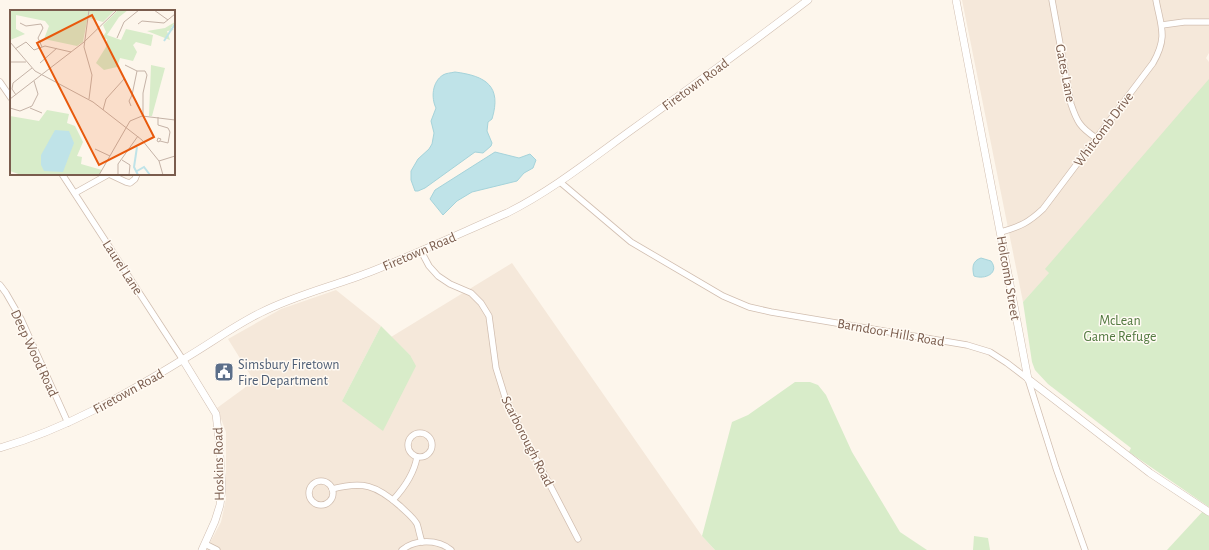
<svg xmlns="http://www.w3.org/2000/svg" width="1209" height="550" font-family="'Alegreya Sans',sans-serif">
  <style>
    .residential { fill: #f5e8da }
    .green { fill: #d8ecc9 }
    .water { fill: #bfe3e8; stroke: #a5d3da }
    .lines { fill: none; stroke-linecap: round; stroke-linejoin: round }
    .minor-casing { stroke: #d1beb0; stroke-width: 7 }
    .tertiary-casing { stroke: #d1beb0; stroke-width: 8 }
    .minor { stroke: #fff; stroke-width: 5.5 }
    .tertiary { stroke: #fff; stroke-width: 7 }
    .labels { text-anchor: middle; stroke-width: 3; stroke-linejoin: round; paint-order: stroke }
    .street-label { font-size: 14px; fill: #7a5c4d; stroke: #fffaf3 }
    .park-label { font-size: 14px; fill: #537a41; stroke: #fffaf3 }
    .service-label { font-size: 14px; fill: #4e5e75; stroke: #fffaf3; text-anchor: start }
    .inset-river { fill: none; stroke: #bfe3e8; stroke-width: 2 }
    .inset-road { fill: none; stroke: #c5b3a7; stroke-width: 1 }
    .view { fill: #e8590c; fill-opacity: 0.15; stroke: #e8590c; stroke-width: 2 }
    .inset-edge { fill: none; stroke: #7a5c4d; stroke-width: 2 }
  </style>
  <rect width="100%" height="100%" fill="#fdf6ec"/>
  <g class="residential">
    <polygon points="962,0 1209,0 1209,53 1206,58 1209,62 1209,99 1023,302"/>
    <polygon points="512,263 702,536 715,550 206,550 221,522 226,499 226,432 217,408 254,381 228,339 281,309 336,290 381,326 342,401 410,355 391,337"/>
  </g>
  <g class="green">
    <polygon points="1209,79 1209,507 1129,452 1131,448 1048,384 1035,370 1032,362 1023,302 1049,273 1045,269"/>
    <polygon points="381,326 410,355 416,366 383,431 342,401"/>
    <polygon points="795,382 810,382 818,385 826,395 852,452 900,532 927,550 715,550 702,536 732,422 748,415"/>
    <polygon points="1204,510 1209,514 1209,550 1167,550"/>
    <polygon points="974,536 988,538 990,550 973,550"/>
  </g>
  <g class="water">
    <path d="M455,72C486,76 502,86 492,119L488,122L487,131L492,143L491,146L483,153L475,152L425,188L418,191H415L411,180V171L418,159L429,149L432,144L434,133L431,121L436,108C431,98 432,82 443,75C446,73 451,73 455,72Z"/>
    <polygon points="495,152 519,158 530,154 536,160 533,168 524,173 517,181 472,192 457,201 443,215 430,199 435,190"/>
    <path d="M981,258L991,261C1000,273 985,280 974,276C972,268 972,261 981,258Z"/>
  </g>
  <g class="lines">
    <g class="minor-casing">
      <g id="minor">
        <path d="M1052,0L1071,104C1077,122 1080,127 1096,138"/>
        <polyline points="1162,25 1184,22 1209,22"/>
        <polyline points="0,82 11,98"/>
        <polyline points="62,174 183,360"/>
        <polyline points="109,174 126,182 130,183 135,179 137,174"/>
        <polyline points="560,182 631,242 723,296 749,307 771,312 967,345 990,352 1007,363 1028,379 1056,468 1085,550"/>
        <polyline points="75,193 109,174"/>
        <path d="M1001,232C1021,226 1028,223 1043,209L1153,63C1168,37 1161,27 1156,0"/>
        <polyline points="421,251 429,266 438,276 450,284 471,293 481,303 489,316 496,368 505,397 527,443 539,464 578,539"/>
        <polyline points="0,285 6,293 21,319 68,423"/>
        <circle cx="420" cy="445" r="12"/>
        <circle cx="321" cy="493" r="12"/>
        <path d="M332,489C363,481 376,485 400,506C406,512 413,517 417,524C419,530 420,537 422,542"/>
        <path d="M393,500C405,487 414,474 417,457"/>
        <polyline points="205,544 217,550"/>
        <path d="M402,550C415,539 438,539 451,550"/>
      </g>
    </g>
    <g class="tertiary-casing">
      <g id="tertiary">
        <path d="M956,0C979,127 1005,252 1028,379L1150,473L1209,512"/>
        <polyline points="183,360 216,414 219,440 222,488 220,505 215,521 202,550"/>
        <path d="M0,448C65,429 125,395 182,360C208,345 232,327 260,313C295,295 334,286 370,272C416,254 461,233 507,213C551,191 590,160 630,131C690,88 749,45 808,0"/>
      </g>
    </g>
    <use href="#minor" class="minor"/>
    <use href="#tertiary" class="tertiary"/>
  </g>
  <defs>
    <g id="civic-square" transform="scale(1)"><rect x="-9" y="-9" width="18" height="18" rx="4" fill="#5c6f8a" stroke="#fffaf3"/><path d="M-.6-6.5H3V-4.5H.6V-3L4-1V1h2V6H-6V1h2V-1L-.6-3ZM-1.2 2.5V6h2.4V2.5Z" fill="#fff"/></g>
  </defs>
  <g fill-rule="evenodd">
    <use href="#civic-square" x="224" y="372"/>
  </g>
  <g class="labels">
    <g class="street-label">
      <text transform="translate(1066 73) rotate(79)" y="5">Gates Lane</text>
      <text transform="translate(695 84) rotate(-36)" y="5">Firetown Road</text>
      <text transform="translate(1103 129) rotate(-53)" y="5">Whitcomb Drive</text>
      <text transform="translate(419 251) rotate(-23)" y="5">Firetown Road</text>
      <text transform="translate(123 267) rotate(57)" y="5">Laurel Lane</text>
      <text transform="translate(1009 278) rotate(80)" y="5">Holcomb Street</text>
      <text transform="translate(891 332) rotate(10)" y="5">Barndoor Hills Road</text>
      <text transform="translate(35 353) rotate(65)" y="5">Deep Wood Road</text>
      <text transform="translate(128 391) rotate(-29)" y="5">Firetown Road</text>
      <text transform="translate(528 441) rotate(63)" y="5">Scarborough Road</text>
      <text transform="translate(218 464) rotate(-91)" y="5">Hoskins Road</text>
    </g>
    <g class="park-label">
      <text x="1120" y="325">McLean<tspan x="1120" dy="16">Game Refuge</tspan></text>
    </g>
    <g class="service-label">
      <text x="238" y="369">Simsbury Firetown<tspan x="238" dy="16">Fire Department</tspan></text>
    </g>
  </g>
  <g transform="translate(10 10)">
    <rect width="165" height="165" fill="#fdf6ec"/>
    <path d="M0,0H79L73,32L67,36L34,29L39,16L35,11L6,5V19L15,24L0,30ZM79,0H105L93,12L79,8ZM108,0H118L109,7L97,25L111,30L116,19L143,25L141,36L126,32L123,35L127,42L123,51L110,48L107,57L94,60L86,53L96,37L97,29L92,28L96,22L93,15ZM165,12L161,18L164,20L157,21L160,30L137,21L155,18ZM141,55L155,58L142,106H139ZM37,100L59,104L57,113L65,116L73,132L67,146L72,147L71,154L92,160L89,165H11L0,161V106L29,111Z" fill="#d8ecc9"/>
    <path d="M45,120L59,121L64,133L53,162L34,161L31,155V145Z" fill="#bfe3e8"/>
    <path class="inset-river" d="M154,31L165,14M127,137L124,157L128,165M127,161L134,157L140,165"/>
    <path class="inset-road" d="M144,0L158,10M10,13L16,16L31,14L33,18L28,28L32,37M128,14L132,11L154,13L165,4M107,28L114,12L129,0M0,32L25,61L83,92L132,130L149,151L153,165M5,39L16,32L24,40L35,36L61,42M0,52H16M30,53L47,38M115,55L127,61M6,85L2,79L3,73L22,58M122,85L127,61H135L137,65L133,83V106M0,89L74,32L107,0M79,89L82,65L74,37L79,0M121,96L119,91L122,85M0,98L10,101L22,96L28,84L24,71M20,98L32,103M93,100L96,89L114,69M148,107V115L158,118L160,122L158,133L150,131M148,128L151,129L149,132L147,131ZM85,139L100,146M112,150L120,155L119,165M149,151L165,146M89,165L120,111L132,106L165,110M108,165V154L128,126"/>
    <path class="view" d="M82,5L144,127L89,155L27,33Z"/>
    <rect width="165" height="165" class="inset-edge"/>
  </g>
</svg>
